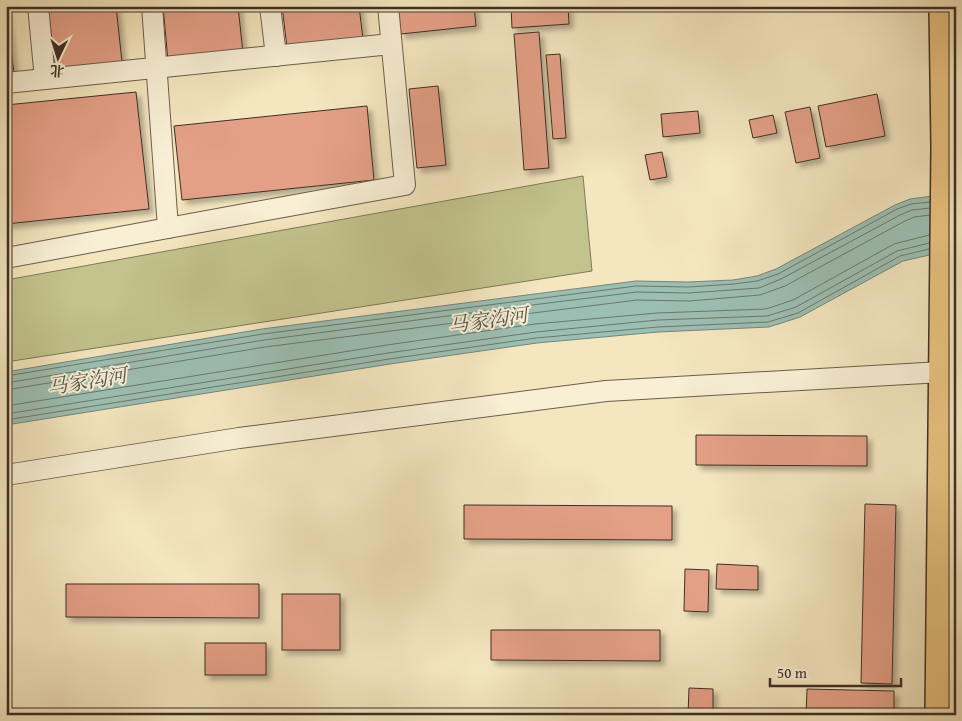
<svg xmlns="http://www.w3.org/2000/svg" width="962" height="721" font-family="'Gentium Book Plus','Noto Serif SC',serif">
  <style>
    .green { fill: #c2c38d; stroke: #807959 }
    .water { fill: #9cbfb3; stroke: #76857a }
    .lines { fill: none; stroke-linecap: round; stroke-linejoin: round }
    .shore { stroke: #6d776c; stroke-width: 1 }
    .building { fill: #e4a087; stroke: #3e2f25; filter: url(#shadow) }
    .minor-casing { stroke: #6c5d4c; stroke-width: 22 }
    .major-casing { stroke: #3e2f25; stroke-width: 28 }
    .minor { stroke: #f8efd5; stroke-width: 20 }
    .major { stroke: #eac380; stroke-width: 25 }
    .labels { text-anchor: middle; stroke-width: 4; stroke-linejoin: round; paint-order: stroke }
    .water-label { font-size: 20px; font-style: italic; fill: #565348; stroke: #f8efd5 }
  </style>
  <defs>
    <filter id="shadow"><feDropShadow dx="4.5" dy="4.5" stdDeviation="2.5" flood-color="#0004"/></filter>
  </defs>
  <rect width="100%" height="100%" fill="#f4e6bf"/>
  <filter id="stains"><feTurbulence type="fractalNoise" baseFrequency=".004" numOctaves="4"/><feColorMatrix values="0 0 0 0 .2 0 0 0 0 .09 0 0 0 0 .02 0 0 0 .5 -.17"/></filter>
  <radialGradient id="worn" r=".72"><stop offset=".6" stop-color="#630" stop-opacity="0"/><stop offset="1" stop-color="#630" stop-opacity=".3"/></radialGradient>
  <polygon class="green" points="583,176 592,271 6,362 6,280"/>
  <polygon class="water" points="956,193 956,249 903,261 800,317 769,327 658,332 537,343 390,364 6,425 6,372 262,329 636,281 688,282 733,280 757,276 776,269 895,205 910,199"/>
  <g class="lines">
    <g class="shore">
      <polyline points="6,376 263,334 636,286 688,287 734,284 757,281 778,274 897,209 911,204 930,202"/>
      <polyline points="6,383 264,340 524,306 637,292 689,293 759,288 781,279 900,215 912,210 930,208"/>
      <polyline points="6,390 265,347 525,314 637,300 689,301 760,295 785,286 903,222 914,217 930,215"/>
      <polyline points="6,406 387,345 535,324 657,313 766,309 793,300 894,244 929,235"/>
      <polyline points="6,414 388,353 536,332 658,320 767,316 796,307 897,251 929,243"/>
      <polyline points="6,420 389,359 536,338 658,327 768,322 798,313 900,256 929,249"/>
    </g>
  </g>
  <g class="building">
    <polygon points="6,6 14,73 6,74"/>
    <polygon points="48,6 116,6 122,62 55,70"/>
    <polygon points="163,6 238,6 243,53 168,61"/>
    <polygon points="282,6 359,6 363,39 287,47"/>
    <polygon points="398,6 474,6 476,26 401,34"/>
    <polygon points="511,6 568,6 569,24 512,28"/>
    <polygon points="539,32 549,168 524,170 514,34"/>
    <polygon points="560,54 566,138 553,139 546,55"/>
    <polygon points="438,86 446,165 417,168 409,89"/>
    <polygon points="136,92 149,209 6,224 6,105"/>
    <polygon points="877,94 885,136 826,147 818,106"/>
    <polygon points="367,106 374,180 182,200 174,126"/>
    <polygon points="810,107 820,158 796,163 785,112"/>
    <polygon points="698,111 700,133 663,137 661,114"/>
    <polygon points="773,115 777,133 753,138 749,120"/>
    <polygon points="662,152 667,177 650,180 645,155"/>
    <polygon points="696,435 867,436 867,466 696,465"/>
    <polygon points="865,504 896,505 892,684 861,683"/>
    <polygon points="464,505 672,506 672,540 464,539"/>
    <polygon points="717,564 758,566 758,590 716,589"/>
    <polygon points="685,569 709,570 708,612 684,611"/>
    <polygon points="66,584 259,584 259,618 66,617"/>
    <rect x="282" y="594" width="58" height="56"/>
    <polygon points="491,630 660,630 660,661 491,660"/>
    <rect x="205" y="643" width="61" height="32"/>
    <polygon points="689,688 713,689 713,715 688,715"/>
    <polygon points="807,689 894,691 894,715 806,715"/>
    <polygon points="6,709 177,713 177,715 6,715"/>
  </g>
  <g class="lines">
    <g class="minor-casing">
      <g id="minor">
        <polyline points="38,6 45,79"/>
        <polyline points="152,6 168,228 405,185 388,6"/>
        <polyline points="270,6 276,56"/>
        <polyline points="6,83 391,44"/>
        <polyline points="6,258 168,228"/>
        <polyline points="6,475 239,438 606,391 942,372"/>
      </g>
    </g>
    <g class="major-casing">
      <polyline id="major" points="938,715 944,147 942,6"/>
    </g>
    <use href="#minor" class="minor"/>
    <use href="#major" class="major"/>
  </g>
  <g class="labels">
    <g class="water-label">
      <text transform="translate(488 320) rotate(-8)" y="7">马家沟河</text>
      <text transform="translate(87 381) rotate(-9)" y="7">马家沟河</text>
    </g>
  </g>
  <rect width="962" height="721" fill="none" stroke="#f4e6bf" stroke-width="25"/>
  <rect x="8" y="8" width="947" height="706" fill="none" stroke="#3e2f25" stroke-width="2.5"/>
  <rect x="12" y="12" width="937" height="696" fill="none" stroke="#3e2f25"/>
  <g transform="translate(58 58) rotate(184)" stroke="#f8efd5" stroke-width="4" paint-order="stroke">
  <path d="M0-4L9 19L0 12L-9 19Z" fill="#3e2f25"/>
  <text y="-8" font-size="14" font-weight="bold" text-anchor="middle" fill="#3e2f25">北</text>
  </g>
  <path d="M770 678v8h131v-8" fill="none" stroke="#3e2f25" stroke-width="2.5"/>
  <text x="777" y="678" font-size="15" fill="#3e2f25" stroke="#f8efd5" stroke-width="4" paint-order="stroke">50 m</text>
  <rect width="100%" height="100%" filter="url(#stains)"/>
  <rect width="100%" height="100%" fill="url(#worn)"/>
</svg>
